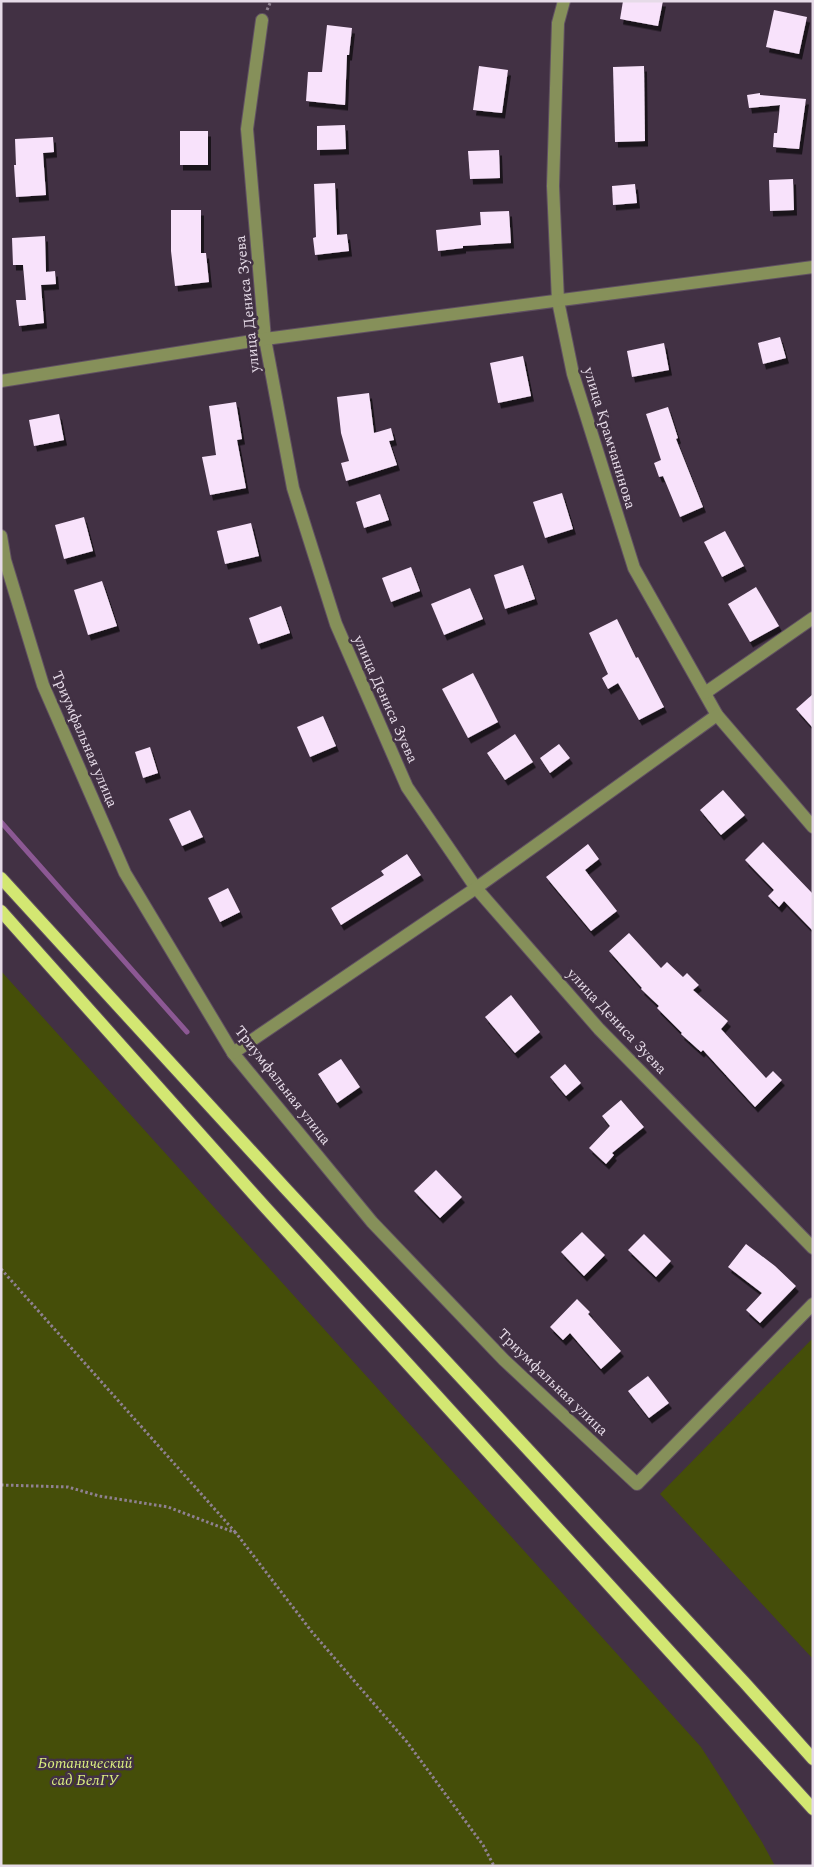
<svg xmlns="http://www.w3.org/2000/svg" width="814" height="1867" font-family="Spectral,serif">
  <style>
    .green { fill: #454e09 }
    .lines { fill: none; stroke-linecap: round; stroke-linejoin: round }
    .stream { stroke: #8c5894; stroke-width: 5 }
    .building { fill: #f8e2fb; filter: url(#shadow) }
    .minor-casing { stroke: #605062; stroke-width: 14 }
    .major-casing { stroke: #605062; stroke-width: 14 }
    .path { stroke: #8f8191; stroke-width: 3; stroke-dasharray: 2.5 2.5; stroke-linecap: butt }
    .minor { stroke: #86905a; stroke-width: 12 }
    .major { stroke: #d3e772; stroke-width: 12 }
    .labels { text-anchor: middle; stroke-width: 5; stroke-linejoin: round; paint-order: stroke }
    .street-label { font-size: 15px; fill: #e6dbe8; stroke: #423144 }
    .park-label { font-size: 15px; font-style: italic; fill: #dcf080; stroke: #423144 }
  </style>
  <defs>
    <filter id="shadow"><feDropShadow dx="3" dy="5.5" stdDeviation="0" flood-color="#0009"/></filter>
  </defs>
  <rect width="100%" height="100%" fill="#423144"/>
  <g class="green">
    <polygon points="1,971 701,1747 762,1842 775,1866 1,1866"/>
    <polygon points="813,1338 813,1659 660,1494"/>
  </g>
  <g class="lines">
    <polyline class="stream" points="1,822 187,1032"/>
  </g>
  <g class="building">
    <polygon points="623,1 663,1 658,26 620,19"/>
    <polygon points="774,10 807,17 799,54 766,47"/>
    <polygon points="327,25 352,28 349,55 347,55 345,105 306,101 308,72 322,72"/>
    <polygon points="479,66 508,70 502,113 473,110"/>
    <polygon points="644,66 645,141 615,142 613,67"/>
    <polygon points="760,93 760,95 806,99 799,149 773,147 774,133 777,133 780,105 749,108 747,95"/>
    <polygon points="345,125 346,149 317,150 317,126"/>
    <rect x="180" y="131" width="28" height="34"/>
    <polygon points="53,137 54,152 43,153 46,195 16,197 14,165 16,165 15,139"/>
    <polygon points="499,150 500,178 470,179 468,151"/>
    <polygon points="793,179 794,210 770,211 769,180"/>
    <polygon points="335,183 337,235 347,234 349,251 315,255 313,238 316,237 314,184"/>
    <polygon points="635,184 637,203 613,205 612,186"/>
    <polygon points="171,210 201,210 201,253 206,253 209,282 175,286 171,251"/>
    <polygon points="509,211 511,243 463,246 463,248 438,251 436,230 481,225 480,212"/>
    <polygon points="45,236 46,272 55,271 56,284 41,285 44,323 19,326 16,300 26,300 23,265 13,265 12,238"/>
    <polygon points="780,337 786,358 763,364 758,343"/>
    <polygon points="664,343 669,370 632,377 627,351"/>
    <polygon points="523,356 531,396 498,403 490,363"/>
    <polygon points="369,393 374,433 391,428 394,440 389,441 397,465 346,481 341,463 349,461 341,433 337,397"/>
    <polygon points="236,402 242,439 237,440 246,488 210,495 202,457 216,455 209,406"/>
    <polygon points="668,407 678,438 676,439 703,507 680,517 663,476 659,477 654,463 661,460 646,414"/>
    <polygon points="59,414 64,440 34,446 29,420"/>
    <polygon points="562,493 573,529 545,538 533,502"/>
    <polygon points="380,494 389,520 364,528 356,502"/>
    <polygon points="84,517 93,551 64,559 55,525"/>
    <polygon points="251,523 259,556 225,564 217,531"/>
    <polygon points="725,531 744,566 722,577 704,542"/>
    <polygon points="523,565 535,599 505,609 494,575"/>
    <polygon points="411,567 420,591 391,602 382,578"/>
    <polygon points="102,581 117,626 88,635 74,590"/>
    <polygon points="756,587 779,626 750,642 728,604"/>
    <polygon points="470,588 483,619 444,635 431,604"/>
    <polygon points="281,606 290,633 258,644 249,618"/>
    <polygon points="617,619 636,658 638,657 664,707 639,720 618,683 608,689 602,678 608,674 589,633"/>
    <polygon points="473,673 498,722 468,738 442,689"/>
    <polygon points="813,694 813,728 796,709"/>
    <polygon points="323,716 336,746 310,757 297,727"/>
    <polygon points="515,734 533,762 505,780 487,753"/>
    <polygon points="559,744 570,758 550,773 540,758"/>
    <polygon points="150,747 158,773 143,778 135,752"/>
    <polygon points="723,790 745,815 721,835 700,810"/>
    <polygon points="190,810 203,837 182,846 169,819"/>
    <polygon points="763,842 813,894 813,931 784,901 779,907 768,896 774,890 745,860"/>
    <polygon points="588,844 599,859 585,870 617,911 591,931 546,877"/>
    <polygon points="407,854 421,875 341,925 331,908 384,875 381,871"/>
    <polygon points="228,888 240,912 220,922 208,898"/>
    <polygon points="629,933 661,968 667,962 683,977 687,973 699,985 693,990 728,1021 721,1029 766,1078 773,1071 782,1080 755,1107 703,1050 701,1052 681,1034 682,1033 657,1008 659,1006 641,989 642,988 609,951"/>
    <polygon points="511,995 540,1032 515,1053 485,1017"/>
    <polygon points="341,1059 360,1087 337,1103 318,1074"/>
    <polygon points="565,1064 581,1083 566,1096 550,1077"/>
    <polygon points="621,1100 644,1127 612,1153 614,1155 606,1164 589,1148 610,1126 602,1116"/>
    <polygon points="436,1170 462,1197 440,1218 414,1191"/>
    <polygon points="582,1232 605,1255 584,1276 561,1252"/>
    <polygon points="644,1234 671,1261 656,1277 628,1250"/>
    <polygon points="746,1244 775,1266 796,1286 760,1323 746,1310 762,1293 728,1267"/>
    <polygon points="577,1299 590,1312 588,1314 621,1351 601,1369 570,1333 563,1340 550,1327"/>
    <polygon points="648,1376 669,1403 649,1418 628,1391"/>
  </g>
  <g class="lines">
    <g class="minor-casing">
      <g id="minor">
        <polyline points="564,1 558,23 553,186 558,301 573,374 634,568 717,715 813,827"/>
        <polyline points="262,20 247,129 265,339 293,488 336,624 407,787 476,888 599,1029 813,1248"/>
        <polyline points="1,381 265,339 813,267"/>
        <polyline points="1,536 5,560 43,685 125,873 233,1053 372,1222 504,1360 637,1484 813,1304"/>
        <polyline points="705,693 813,618"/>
        <polyline points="233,1053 476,888 717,715"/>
      </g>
    </g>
    <g class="major-casing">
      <g id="major">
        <polyline points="1,878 285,1188 744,1682 813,1759"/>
        <polyline points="1,911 265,1207 813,1809"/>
      </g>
    </g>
    <g class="path">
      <polyline points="267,10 271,1"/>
      <polyline points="1,1269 236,1533"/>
      <polyline points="1,1485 68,1487 99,1496 168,1507 236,1533 312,1632 407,1742 483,1845 494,1866"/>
    </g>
    <use href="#minor" class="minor"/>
    <use href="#major" class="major"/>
  </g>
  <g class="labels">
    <g class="street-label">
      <text transform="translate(247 304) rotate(-96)" y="5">улица Дениса Зуева</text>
      <text transform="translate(610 438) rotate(73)" y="5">улица Крамчанинова</text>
      <text transform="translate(386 699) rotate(66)" y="5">улица Дениса Зуева</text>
      <text transform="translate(85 739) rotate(67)" y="5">Триумфальная улица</text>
      <text transform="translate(617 1021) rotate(47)" y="5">улица Дениса Зуева</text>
      <text transform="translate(283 1085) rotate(52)" y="5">Триумфальная улица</text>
      <text transform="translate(553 1382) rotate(44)" y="5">Триумфальная улица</text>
    </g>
    <g class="park-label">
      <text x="85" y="1768">Ботанический<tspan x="85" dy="17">сад БелГУ</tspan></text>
    </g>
  </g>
  <rect width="814" height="1867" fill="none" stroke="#e6dbe8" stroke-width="5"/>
</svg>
